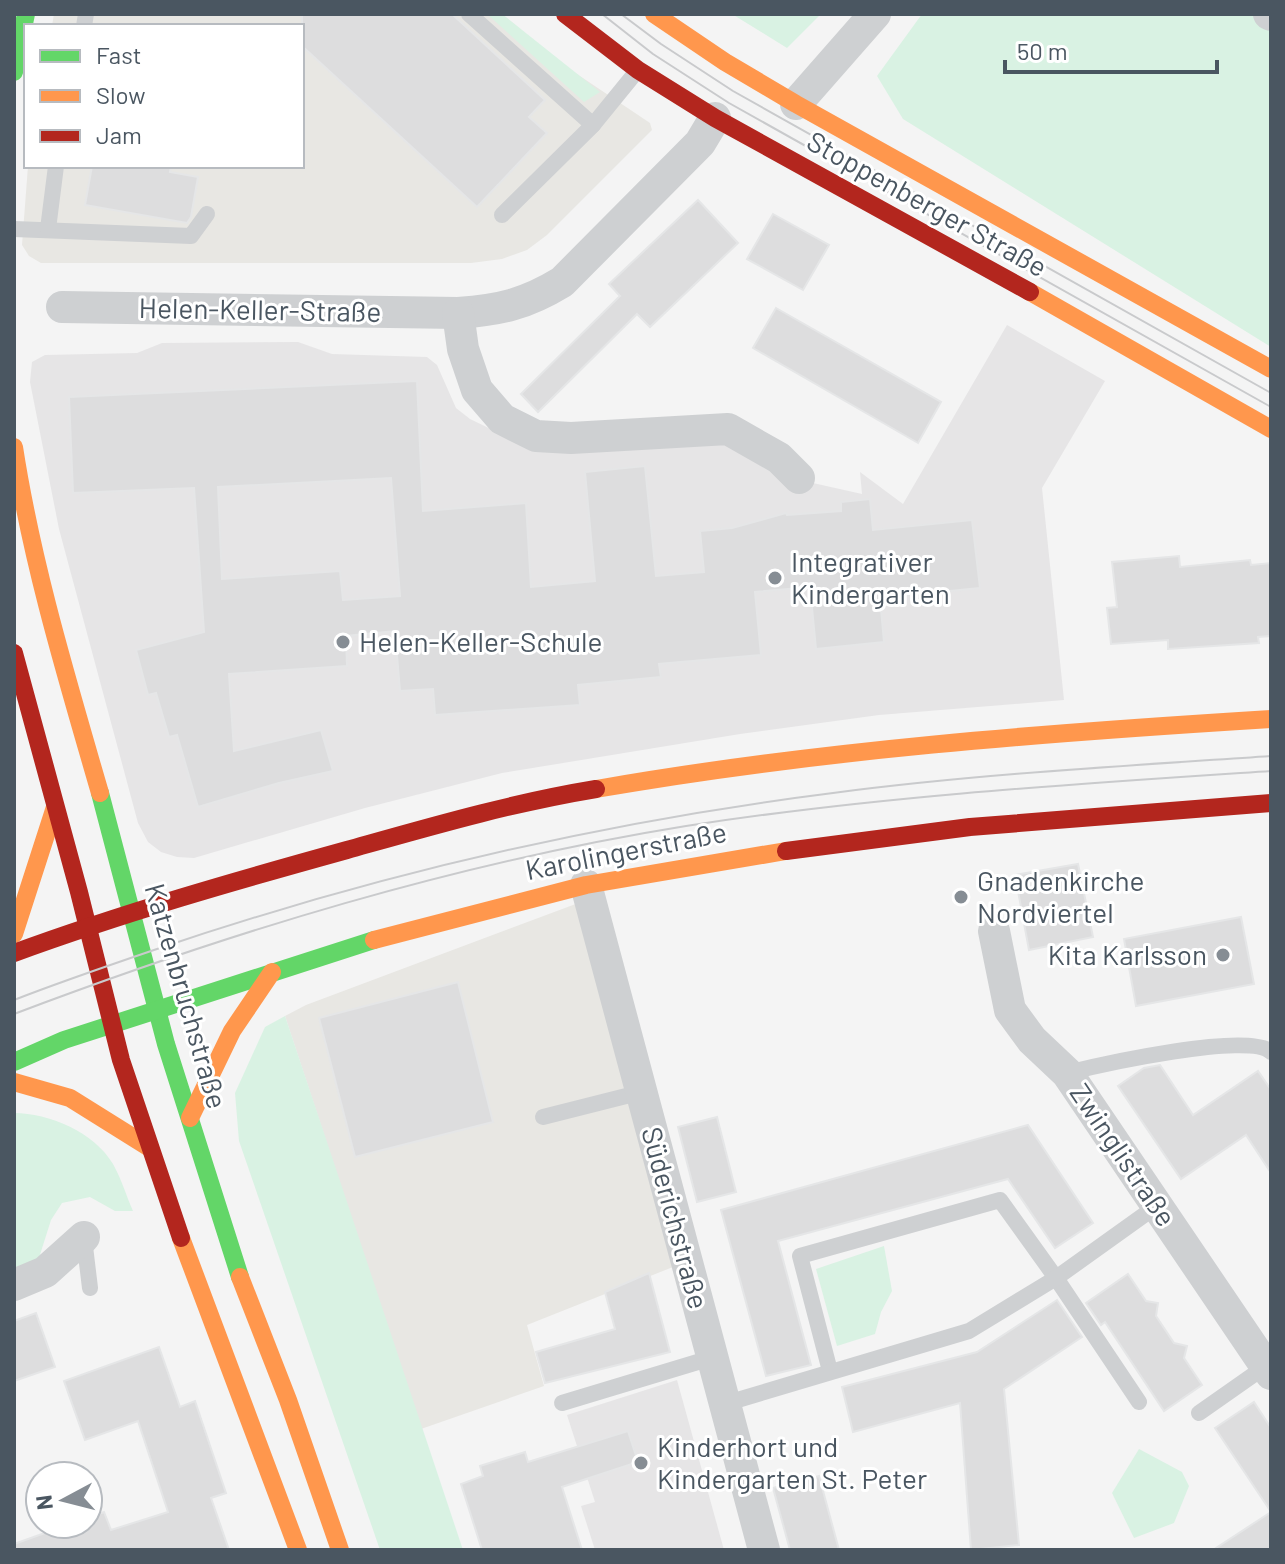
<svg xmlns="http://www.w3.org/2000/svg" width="1285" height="1564" font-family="Barlow,sans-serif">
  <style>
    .commercial { fill: #e8e7e3 }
    .education { fill: #e6e5e6 }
    .green { fill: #d9f2e3 }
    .building { fill: #ddddde; stroke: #e5e6e7; stroke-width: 2; fill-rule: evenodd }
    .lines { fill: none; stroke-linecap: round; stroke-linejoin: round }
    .lane { stroke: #ced0d2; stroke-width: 16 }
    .street { stroke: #ced0d2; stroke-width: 32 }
    .fast { stroke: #63d668; stroke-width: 18 }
    .slow { stroke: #ff974d; stroke-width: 18 }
    .jam { stroke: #b3261e; stroke-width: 18 }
    .tram { stroke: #c9cacc; stroke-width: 2 }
    .poi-dot { fill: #868d94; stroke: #fff; stroke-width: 3 }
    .labels { text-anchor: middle; stroke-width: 6; stroke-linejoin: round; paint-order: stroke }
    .street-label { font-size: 28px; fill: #4a5661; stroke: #fff }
    .poi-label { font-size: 28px; fill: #4a5661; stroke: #fff; text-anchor: start }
  </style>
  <rect width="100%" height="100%" fill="#f4f4f4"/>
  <g class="commercial">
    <polygon points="54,14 502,14 562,64 650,123 652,130 547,235 527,250 502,259 471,263 41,263 29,256 22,245 28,166 302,166 302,26 52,26"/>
    <polygon points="581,902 678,1265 527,1325 544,1386 421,1429 285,1016 306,1005"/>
  </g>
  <g class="education">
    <polygon points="1007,325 1105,381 1042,488 1064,700 879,715 740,734 502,773 365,808 194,858 177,857 161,852 148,842 138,823 59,529 30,382 32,362 45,355 137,353 162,343 298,342 332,354 427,357 437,365 456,408 470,419 499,433 726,437 804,481 862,494 860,472 903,504"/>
    <polygon points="677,1380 724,1550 595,1550 581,1506 595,1502 567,1415"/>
  </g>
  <g class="green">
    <polygon points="487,14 502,14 600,92 584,102"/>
    <polygon points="732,14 821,14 787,48"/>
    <polygon points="922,14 1264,14 1271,19 1271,347 903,119 877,76"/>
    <polygon points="285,1016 463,1550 380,1550 239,1141 235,1093 265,1027"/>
    <path d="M14,1113C49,1113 94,1132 113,1164C121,1178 126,1195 133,1211H115L90,1197L62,1203L51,1220L38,1261L14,1270Z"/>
    <polygon points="884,1246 892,1291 881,1312 875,1334 837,1346 816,1269"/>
    <polygon points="1139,1449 1182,1472 1189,1486 1174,1523 1134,1538 1112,1493"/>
  </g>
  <g class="building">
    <polygon points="302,14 452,14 545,100 529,117 547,133 477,207 302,46"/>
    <polygon points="92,166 171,166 170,172 198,177 191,217 187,223 85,205"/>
    <polygon points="698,200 738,243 650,327 637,314 538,412 521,394 620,296 609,284"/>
    <polygon points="773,214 829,245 803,290 747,259"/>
    <polygon points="776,308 941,402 918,443 753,348"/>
    <path d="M417,381L423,511L526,503L531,587L595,581L585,472L645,466L656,576L704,572L700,531L732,528L786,513L787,515L841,511V502L870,499L873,530L972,520L980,588L880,598L884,642L816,649L810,587L755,592L761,655L659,664L661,677L578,685L580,705L435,715L433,689L400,691L395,631L346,636L347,666L229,674L234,751L321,730L333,771L279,783L198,807L177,735L169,737L156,693L148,695L136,650L204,632L194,488L73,493L69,397ZM391,478L400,596L343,600L340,571L222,579L218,487Z"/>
    <polygon points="1179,556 1180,567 1250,560 1251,565 1271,563 1271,636 1258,637 1259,643 1168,649 1168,640 1111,644 1107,608 1117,607 1112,562"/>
    <polygon points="1078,864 1093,937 1029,950 1015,875"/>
    <polygon points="1241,917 1254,984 1136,1006 1124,939"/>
    <polygon points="458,982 493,1122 355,1157 319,1018"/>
    <polygon points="1160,1065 1193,1115 1258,1071 1271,1090 1271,1173 1246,1135 1181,1179 1118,1086 1144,1068"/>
    <polygon points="717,1117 736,1192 697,1202 678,1127"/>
    <polygon points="1028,1125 1093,1223 1055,1248 1008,1179 778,1241 811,1365 766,1376 721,1210"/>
    <polygon points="649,1273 670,1352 545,1383 536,1352 615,1329 605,1292"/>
    <polygon points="1128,1274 1146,1301 1158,1303 1156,1316 1174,1343 1187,1346 1184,1358 1202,1385 1164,1411 1105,1322 1101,1325 1086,1303"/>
    <polygon points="1057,1300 1082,1337 1004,1389 1019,1545 971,1550 960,1403 853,1432 842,1387 977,1352"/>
    <polygon points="36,1313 55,1367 14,1381 14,1321"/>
    <polygon points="159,1347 180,1407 195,1401 226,1493 211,1498 229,1550 14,1550 14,1544 70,1524 88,1524 88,1518 104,1512 111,1530 168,1512 138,1421 85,1440 64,1381"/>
    <polygon points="1254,1402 1271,1428 1271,1550 1213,1550 1271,1512 1215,1428"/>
    <polygon points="628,1431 638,1462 562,1487 582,1550 482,1550 461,1484 483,1476 480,1466 525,1452 528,1462"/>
    <polygon points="819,1476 839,1550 790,1550 773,1488"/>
  </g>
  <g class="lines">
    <g class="lane">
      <polyline points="469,14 593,125"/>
      <polyline points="84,26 86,14"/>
      <polyline points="502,215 593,125 637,71"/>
      <polyline points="14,229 191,236 207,214"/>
      <polyline points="48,229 56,166"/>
      <path d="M1067,1073C1099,1065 1250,1031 1271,1052"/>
      <polyline points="543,1117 642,1092"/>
      <polyline points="84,1238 90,1288"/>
      <polyline points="830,1371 800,1256 1000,1200 1056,1278 1139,1402"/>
      <polyline points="562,1403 711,1358"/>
      <polyline points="724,1404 969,1331 1056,1278 1158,1205"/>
      <polyline points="1199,1413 1266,1366"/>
    </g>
    <g class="street">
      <polyline points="1269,14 1271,15"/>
      <polyline points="796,104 875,14"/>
      <path d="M62,307L458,313C500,310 526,304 562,282L700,143L715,118"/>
      <polyline points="458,313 463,349 477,390 502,419 536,436 571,438 728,429 779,458 799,478"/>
      <polyline points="586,885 764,1550"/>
      <polyline points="994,931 1010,1010 1032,1040 1067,1073 1271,1374"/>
      <polyline points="14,1285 45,1272 84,1237"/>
    </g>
    <g class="fast">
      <polyline points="14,72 26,14"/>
      <polyline points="100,793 166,1044 240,1277"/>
      <polyline points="14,1062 64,1040 374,940"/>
    </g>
    <g class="slow">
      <polyline points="654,14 725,62 796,104 1271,369"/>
      <polyline points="1030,292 1271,429"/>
      <path d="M14,447C32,564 67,679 100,793"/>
      <path d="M596,789C819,750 1045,733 1271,719"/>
      <polyline points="14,934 55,807"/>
      <polyline points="374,940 586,885 786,851"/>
      <polyline points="14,1082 70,1098 150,1148"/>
      <polyline points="190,1118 232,1031 272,972"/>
      <polyline points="181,1238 298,1550"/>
      <polyline points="240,1277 288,1400 340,1550"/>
    </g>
    <g class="jam">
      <polyline points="565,14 638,70 715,118 1030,292"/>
      <polyline points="14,653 79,892 121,1060 181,1238"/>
      <polyline points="786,851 970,827 1271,803"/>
      <path d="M14,953C123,913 235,881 347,850C429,827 511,803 596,789"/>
    </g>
    <g class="tram">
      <polyline points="602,14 653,54 729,103 1271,407"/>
      <polyline points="621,14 661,44 733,91 1271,393"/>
      <path d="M14,1000C60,982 107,966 154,950C375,875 602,822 833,793C978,774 1125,766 1271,756"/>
      <path d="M14,1014C231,932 456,863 686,826C879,796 1075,784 1271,771"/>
    </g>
  </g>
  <g class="poi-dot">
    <circle cx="775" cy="578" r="8"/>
    <circle cx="343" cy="642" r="8"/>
    <circle cx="961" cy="897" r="8"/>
    <circle cx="1223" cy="955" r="8"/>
    <circle cx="641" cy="1463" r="8"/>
  </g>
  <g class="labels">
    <g class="street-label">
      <text transform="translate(927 204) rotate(29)" y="10">Stoppenberger Straße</text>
      <text transform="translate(260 310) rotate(1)" y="10">Helen-Keller-Straße</text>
      <text transform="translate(626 851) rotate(-11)" y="10">Karolingerstraße</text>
      <text transform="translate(186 996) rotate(74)" y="10">Katzenbruchstraße</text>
      <text transform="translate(1123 1155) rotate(56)" y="10">Zwinglistraße</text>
      <text transform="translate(675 1218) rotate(75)" y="10">Süderichstraße</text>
    </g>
    <g class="poi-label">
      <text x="791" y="572">Integrativer<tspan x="791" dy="32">Kindergarten</tspan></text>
      <text x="359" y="652">Helen-Keller-Schule</text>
      <text x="977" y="891">Gnadenkirche<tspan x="977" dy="32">Nordviertel</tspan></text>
      <text x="1207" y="965" text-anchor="end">Kita Karlsson</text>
      <text x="657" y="1457">Kinderhort und<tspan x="657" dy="32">Kindergarten St. Peter</tspan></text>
    </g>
  </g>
  <rect width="1285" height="1564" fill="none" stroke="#4a5661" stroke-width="32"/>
  <rect x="24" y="24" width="280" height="144" fill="#ffffff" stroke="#b7bbc0" stroke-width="2"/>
  <rect x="40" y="50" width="40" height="12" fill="#63d668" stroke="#b7bbc0" stroke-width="2"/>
  <text x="96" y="64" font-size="24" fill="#4a5661">Fast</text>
  <rect x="40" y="90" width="40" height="12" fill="#ff974d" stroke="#b7bbc0" stroke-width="2"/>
  <text x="96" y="104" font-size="24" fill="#4a5661">Slow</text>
  <rect x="40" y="130" width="40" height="12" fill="#b3261e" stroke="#b7bbc0" stroke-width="2"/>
  <text x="96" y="144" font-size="24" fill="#4a5661">Jam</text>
  <g transform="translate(64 1500) rotate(263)"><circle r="38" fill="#ffffff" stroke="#b7bbc0" stroke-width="2"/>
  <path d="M0-6L14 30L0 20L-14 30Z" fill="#868d94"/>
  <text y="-12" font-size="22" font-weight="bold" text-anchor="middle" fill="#4a5661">N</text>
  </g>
  <path d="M1005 60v12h212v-12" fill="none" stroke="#4a5661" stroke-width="4"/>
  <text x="1017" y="60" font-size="24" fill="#4a5661" stroke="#ffffff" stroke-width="6" paint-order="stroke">50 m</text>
</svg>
